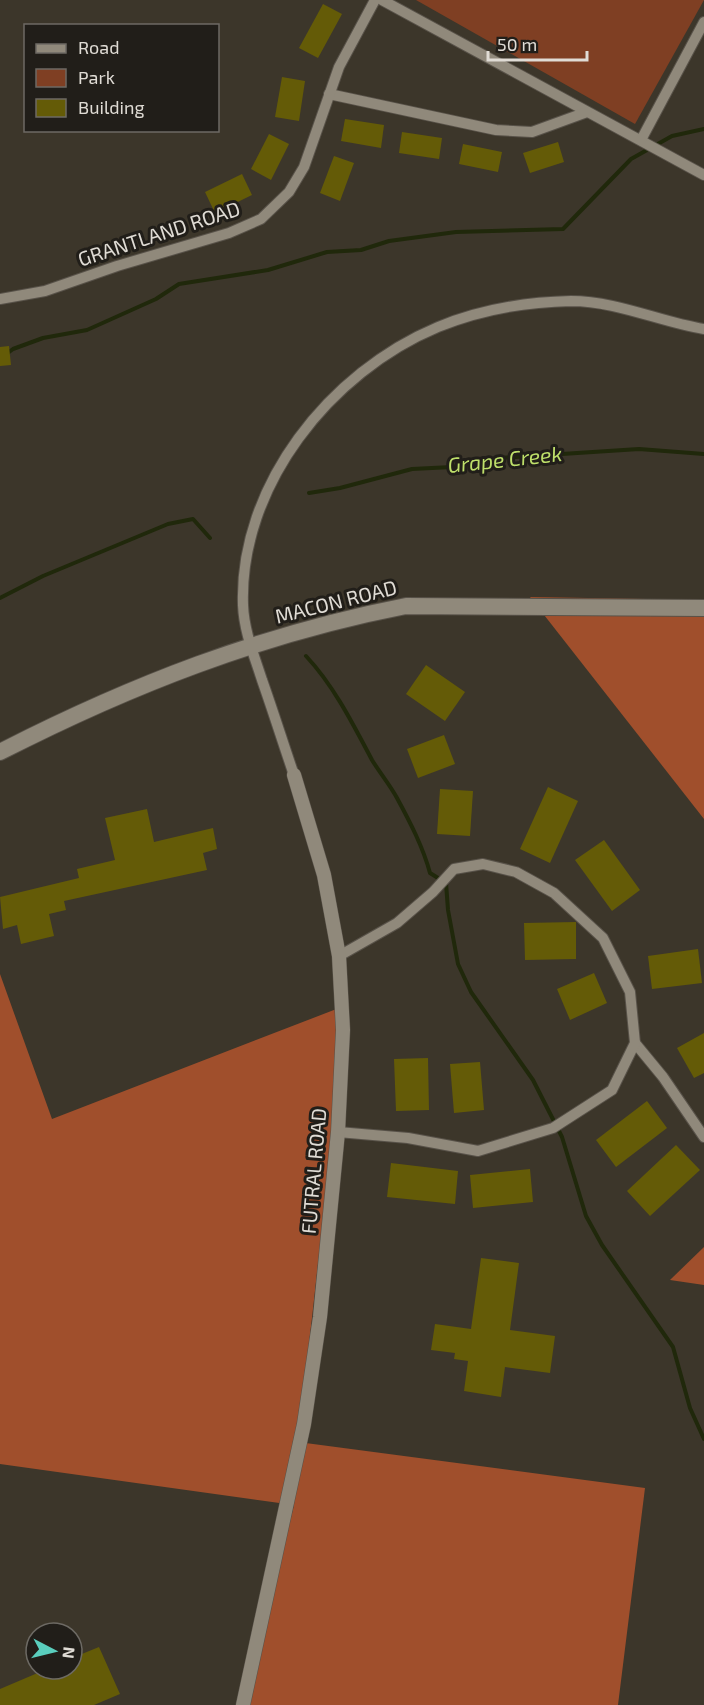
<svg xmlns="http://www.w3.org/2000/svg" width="704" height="1705" font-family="'Exo 2',sans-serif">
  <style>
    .green { fill: #7f3f23 }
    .forest { fill: #a04f2c }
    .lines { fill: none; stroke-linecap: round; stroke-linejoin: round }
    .stream { stroke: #20280b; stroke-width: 4 }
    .building { fill: #645b07 }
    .minor-casing { stroke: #585249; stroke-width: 12 }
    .tertiary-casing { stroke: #585249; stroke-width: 15 }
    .secondary-casing { stroke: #585249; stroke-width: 18 }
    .minor { stroke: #90897b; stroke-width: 10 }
    .tertiary { stroke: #90897b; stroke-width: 14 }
    .secondary { stroke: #90897b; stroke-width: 16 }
    .labels { text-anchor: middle; stroke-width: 6; stroke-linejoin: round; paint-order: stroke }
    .street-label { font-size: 20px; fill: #e0dcd5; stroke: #211e19 }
    .water-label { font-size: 21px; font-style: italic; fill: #bedf6a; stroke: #211e19 }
  </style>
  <rect width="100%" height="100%" fill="#3c362a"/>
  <polygon class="green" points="416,0 704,0 635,124"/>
  <g class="forest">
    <polygon points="530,597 704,600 704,819"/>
    <polygon points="0,974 52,1119 339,1008 344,1033 298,1442 645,1488 618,1705 243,1705 294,1505 0,1464"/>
    <polygon points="704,1247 704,1285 670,1280"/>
  </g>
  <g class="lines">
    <g class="stream">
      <polyline points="0,359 13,349 43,338 87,330 156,299 179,284 268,270 327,252 361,250 389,241 456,232 563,229 631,159 672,136 704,129"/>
      <polyline points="309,493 340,488 412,469 452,467 500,458 639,449 704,454"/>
      <polyline points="0,598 43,576 168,524 193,519 210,538"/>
      <path d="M306,656C334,686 353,724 372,760C380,773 390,785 397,798C410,822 423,847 430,873L446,883L448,910L458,964L471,992L533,1080L562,1137L586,1216L602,1245L673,1347L690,1408L704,1439"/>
    </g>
  </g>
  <g class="building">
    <polygon points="323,4 342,14 318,58 299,48"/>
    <polygon points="282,77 305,81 299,121 275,117"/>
    <polygon points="345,119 384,125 381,148 341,141"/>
    <polygon points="402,132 442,138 439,159 399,153"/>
    <polygon points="269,134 289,144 271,180 251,169"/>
    <polygon points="558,142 564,162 530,173 523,153"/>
    <polygon points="463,144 502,152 498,172 459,164"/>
    <polygon points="334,156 354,163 340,201 320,193"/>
    <polygon points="242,174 252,195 215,213 205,192"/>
    <polygon points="9,346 11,365 0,366 0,347"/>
    <polygon points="426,665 465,692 445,721 406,694"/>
    <polygon points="444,735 455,764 418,778 407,749"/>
    <polygon points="548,787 578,801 550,863 520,849"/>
    <polygon points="440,789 473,791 470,836 437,834"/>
    <polygon points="147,809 154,842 213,828 217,849 203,853 207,870 64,901 66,910 49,914 54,936 21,944 17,925 3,929 0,897 79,878 77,869 115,860 105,818"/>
    <polygon points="604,840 640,890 612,911 575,860"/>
    <polygon points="576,922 576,959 525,960 524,923"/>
    <polygon points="698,949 702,983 652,989 648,956"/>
    <polygon points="594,973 607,1003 570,1020 557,989"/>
    <polygon points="704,1033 704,1073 694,1078 677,1048"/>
    <polygon points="428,1058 429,1110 396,1111 394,1059"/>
    <polygon points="480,1062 484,1110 454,1113 450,1064"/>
    <polygon points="647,1101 667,1128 616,1167 596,1140"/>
    <polygon points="676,1145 700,1170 650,1216 627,1191"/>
    <polygon points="391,1163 458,1171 455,1204 387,1197"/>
    <polygon points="530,1169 533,1202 473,1208 470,1175"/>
    <polygon points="481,1258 519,1263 510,1330 555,1336 550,1373 505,1367 501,1397 464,1391 468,1361 454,1359 455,1353 431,1350 435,1324 471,1329"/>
    <polygon points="99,1647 120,1694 94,1705 0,1705 0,1689 47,1669 72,1669 72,1658"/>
  </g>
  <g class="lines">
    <g class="minor-casing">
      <g id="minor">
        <polyline points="382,0 704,175"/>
        <polyline points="329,94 496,130 532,132 587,112"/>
        <polyline points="641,140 704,22"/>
        <polyline points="0,299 45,291 117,266 229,233 261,219 289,192 304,167 339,67 375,0"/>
        <path d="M294,775C283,743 273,711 262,680C254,655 244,631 243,605C239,486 330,372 438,327C479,310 526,302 571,301C617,301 660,322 704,329"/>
        <polyline points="635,1043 663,1077 704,1137"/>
        <polyline points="338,1132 408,1138 478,1151 553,1128 612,1090 635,1043 630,992 603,938 554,893 516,872 483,864 454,869 433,892 397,923 339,956"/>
      </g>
    </g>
    <g class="tertiary-casing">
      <polyline id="tertiary" points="243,1705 304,1424 320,1317 338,1132 343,1030 339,956 324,875 294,775"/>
    </g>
    <g class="secondary-casing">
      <path id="secondary" d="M0,752C131,685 262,634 406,606L704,608"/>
    </g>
    <use href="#minor" class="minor"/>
    <use href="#tertiary" class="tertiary"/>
    <use href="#secondary" class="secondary"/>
  </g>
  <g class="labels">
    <g class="street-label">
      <text transform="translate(159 234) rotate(-18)" y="7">GRANTLAND ROAD</text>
      <text transform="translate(336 602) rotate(-14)" y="7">MACON ROAD</text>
      <text transform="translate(314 1171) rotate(-85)" y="7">FUTRAL ROAD</text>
    </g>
    <g class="water-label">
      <text transform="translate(505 460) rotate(-6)" y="7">Grape Creek</text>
    </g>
  </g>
  <rect x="24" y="24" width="195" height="108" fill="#211e19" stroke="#6d6a64" stroke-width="1.5"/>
  <rect x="36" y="44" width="30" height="9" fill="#90897b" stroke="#6d6a64" stroke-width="1.5"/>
  <text x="78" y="54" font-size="18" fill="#e0dcd5">Road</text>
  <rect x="36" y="69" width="30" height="18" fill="#7f3f23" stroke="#6d6a64" stroke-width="1.5"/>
  <text x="78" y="84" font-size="18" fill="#e0dcd5">Park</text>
  <rect x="36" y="99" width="30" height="18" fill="#645b07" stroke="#6d6a64" stroke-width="1.5"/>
  <text x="78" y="114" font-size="18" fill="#e0dcd5">Building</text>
  <g transform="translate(54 1651) rotate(97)"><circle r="28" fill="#211e19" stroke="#6d6a64" stroke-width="1.5"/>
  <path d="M0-4.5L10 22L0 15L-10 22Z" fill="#5acebd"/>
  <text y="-9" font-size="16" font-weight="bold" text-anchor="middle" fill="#e0dcd5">N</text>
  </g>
  <path d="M488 51v9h99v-9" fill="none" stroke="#e0dcd5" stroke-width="3"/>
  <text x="497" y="51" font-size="18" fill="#e0dcd5" stroke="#211e19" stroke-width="4.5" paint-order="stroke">50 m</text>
</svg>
